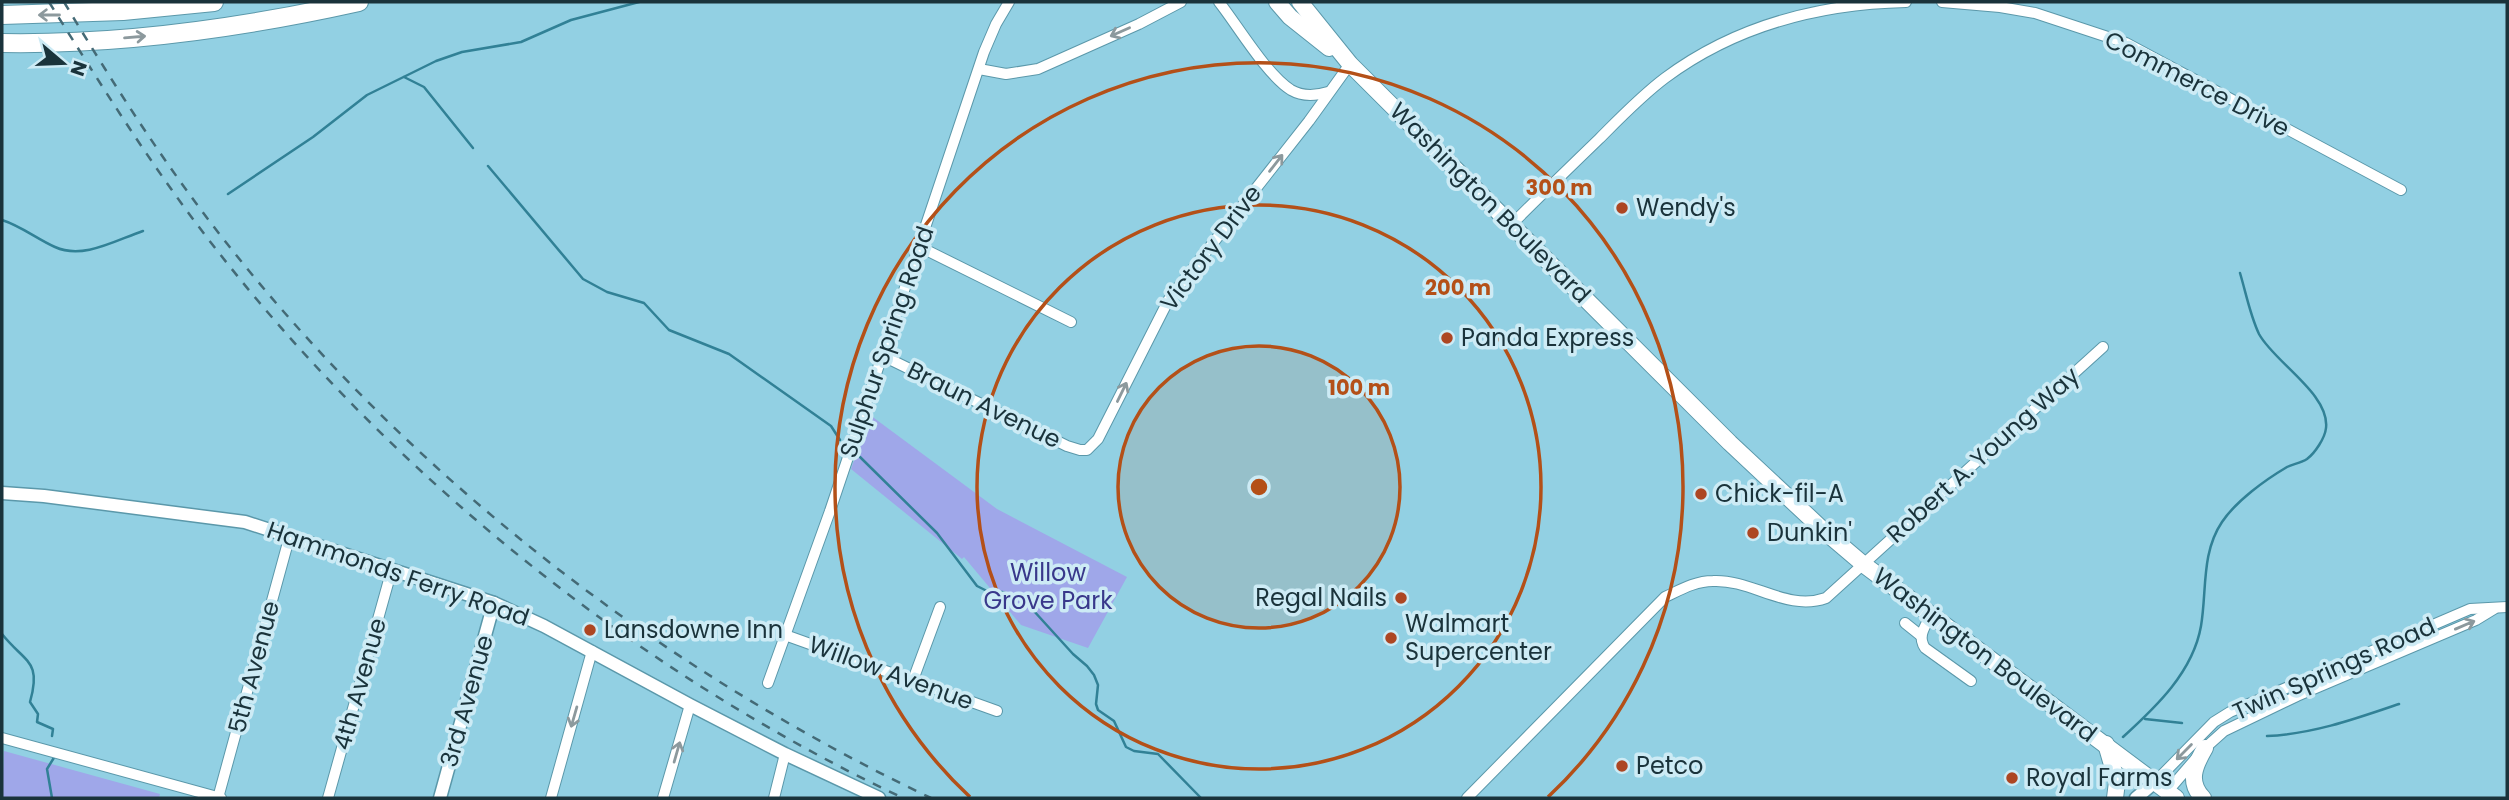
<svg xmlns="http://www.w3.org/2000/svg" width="2509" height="800" font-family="Poppins,sans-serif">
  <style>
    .green { fill: #9fa7e9 }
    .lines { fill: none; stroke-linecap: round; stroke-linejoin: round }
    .stream { stroke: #318196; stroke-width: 2.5 }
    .minor-casing { stroke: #5b98aa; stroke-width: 12 }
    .tertiary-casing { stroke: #5b98aa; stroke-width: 15 }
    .primary-casing { stroke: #5b98aa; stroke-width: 18 }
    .motorway-casing { stroke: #5b98aa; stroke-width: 20 }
    .minor { stroke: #fff; stroke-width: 10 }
    .tertiary { stroke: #fff; stroke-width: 12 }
    .primary { stroke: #fff; stroke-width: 16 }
    .motorway { stroke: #fff; stroke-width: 18 }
    .rail { stroke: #446a76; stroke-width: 2.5; stroke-dasharray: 9 9; stroke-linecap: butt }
    .oneway { stroke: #8c999d }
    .ring { fill: none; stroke: #b45018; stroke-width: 3.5 }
    .poi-dot { fill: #ad4622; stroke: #cdebf5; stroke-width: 2.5 }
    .labels { text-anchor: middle; stroke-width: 7; stroke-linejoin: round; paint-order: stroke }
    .street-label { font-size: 24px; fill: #1a333b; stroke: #cdebf5 }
    .poi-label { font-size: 24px; fill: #1a333b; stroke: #cdebf5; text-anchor: start }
    .park-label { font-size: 24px; fill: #39388b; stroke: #cdebf5 }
    .centre { fill: #b45018; stroke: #cdebf5; stroke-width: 3.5 }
    .ring-label { font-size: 21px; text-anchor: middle; font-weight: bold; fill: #b45018; stroke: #cdebf5; stroke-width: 7; stroke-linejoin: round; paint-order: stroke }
  </style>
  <rect width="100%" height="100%" fill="#92d0e3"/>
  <g class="green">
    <polygon points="870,415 997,509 1127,577 1088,648 1021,625 964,557 962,559 851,469"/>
    <polygon points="4,751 160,794 159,798 2,798"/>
  </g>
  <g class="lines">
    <g class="stream">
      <polyline points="404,77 424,87 473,148"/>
      <polyline points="488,166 583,279 607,292 644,303 669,330 729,354 831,426 840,440"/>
      <polyline points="228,194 313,137 367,95 436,61 462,52 521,42 571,20 639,2"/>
      <path d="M2,220C21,226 37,239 55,247C83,260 116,240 143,231"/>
      <polyline points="860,457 937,533 977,586 991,593 1002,592 1023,599 1073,654 1087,666 1094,675 1098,685 1096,704 1098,710 1114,721 1126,747 1134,751 1158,754 1201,798"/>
      <path d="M2,634C25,663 42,660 30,702L38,714L37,722L53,729L52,736"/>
      <polyline points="2145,719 2182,723"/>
      <path d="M2267,736C2313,734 2355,719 2399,704"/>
      <path d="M2123,737C2156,707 2193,672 2201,626C2207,591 2201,553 2222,522C2236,501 2265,480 2287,467C2293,464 2301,463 2307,459C2315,453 2325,438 2326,428C2330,394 2274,362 2259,334C2250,315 2246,293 2240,273"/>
      <polyline points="52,798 47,769 55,756"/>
    </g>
    <g class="minor-casing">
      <g id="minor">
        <path d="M1219,2C1238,26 1266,74 1291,90C1303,97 1315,96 1328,92"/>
        <polyline points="1942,2 2000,7 2035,13 2126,43 2401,190"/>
        <polyline points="979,69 1006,74 1038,69 1139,24 1181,2"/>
        <path d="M1511,225C1540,196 1570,167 1599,139C1620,118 1641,96 1665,78C1735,26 1820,4 1906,2"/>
        <polyline points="918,246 1071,322"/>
        <polyline points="881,355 1067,446 1080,450 1087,450 1098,439 1169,299 1309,121 1350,64"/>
        <path d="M1931,615C1925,627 1917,636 1925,648L1971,681"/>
        <polyline points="1905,623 1920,635"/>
        <polyline points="785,635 997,711"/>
        <polyline points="913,680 940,607"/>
        <polyline points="768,683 830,511 984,52 996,24 1009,2"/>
        <polyline points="2,738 221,798"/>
        <polyline points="2155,782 2214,722 2230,712 2470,609 2507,607"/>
        <polyline points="2167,792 2205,748 2224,731 2297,696 2476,620 2494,609"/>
        <polyline points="218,798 290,535"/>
        <polyline points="328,798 392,569"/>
        <polyline points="551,798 592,651"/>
        <polyline points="663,798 690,705"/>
        <polyline points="774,798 785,754"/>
        <path d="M1467,798L1665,597C1680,590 1695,581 1713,581C1752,579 1787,612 1826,598L2103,347"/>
      </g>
    </g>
    <g class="tertiary-casing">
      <g id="tertiary">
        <polyline points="2,493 44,496 245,522 494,603 544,626 690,705 785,754 879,798"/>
        <polyline points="440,798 494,603"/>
        <polyline points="2136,798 2155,782"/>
      </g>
    </g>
    <g class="primary-casing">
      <g id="primary">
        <polyline points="1277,2 1290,17 1329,48"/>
        <polyline points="1300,2 1350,64 1730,443 1823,530 1863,564 2176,798"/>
        <polyline points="2106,744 2117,782 2115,798"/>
        <path d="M2203,798C2187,782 2195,765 2205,748"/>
      </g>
    </g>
    <g class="motorway-casing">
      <g id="motorway">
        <polyline points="2,15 123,11 214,2"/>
        <path d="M2,43C122,45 242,28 359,2"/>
      </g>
    </g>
    <use href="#minor" class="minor"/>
    <use href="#tertiary" class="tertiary"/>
    <use href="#primary" class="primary"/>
    <use href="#motorway" class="motorway"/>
    <g class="rail">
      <path d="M49,2C101,85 152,167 212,244C391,475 638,673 903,798"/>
      <path d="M64,2C112,82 163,162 221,236C408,475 658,668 931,798"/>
    </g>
  </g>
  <defs><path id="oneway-shaft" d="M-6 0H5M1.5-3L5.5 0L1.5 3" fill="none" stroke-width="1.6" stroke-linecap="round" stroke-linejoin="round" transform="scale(1.75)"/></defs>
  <g class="oneway">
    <use href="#oneway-shaft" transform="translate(49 15) rotate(180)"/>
    <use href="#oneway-shaft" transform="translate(1120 32) rotate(156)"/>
    <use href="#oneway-shaft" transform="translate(135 37) rotate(-5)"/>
    <use href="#oneway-shaft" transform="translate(1276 163) rotate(-52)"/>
    <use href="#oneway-shaft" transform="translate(1122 392) rotate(-64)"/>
    <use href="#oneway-shaft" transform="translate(2465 625) rotate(-23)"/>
    <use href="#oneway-shaft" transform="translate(574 717) rotate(106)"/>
    <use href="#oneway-shaft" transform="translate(677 752) rotate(-74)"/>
    <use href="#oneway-shaft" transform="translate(2184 752) rotate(135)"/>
  </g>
  <circle cx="1259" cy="487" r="141" fill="#b45018" fill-opacity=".12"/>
  <g class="ring">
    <circle cx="1259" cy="487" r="141"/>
    <circle cx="1259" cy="487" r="282"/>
    <path d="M970 797A424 424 0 1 1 1548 797"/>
  </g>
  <g class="poi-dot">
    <circle cx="1622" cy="208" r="7"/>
    <circle cx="1447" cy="338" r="7"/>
    <circle cx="1701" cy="494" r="7"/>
    <circle cx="1753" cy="533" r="7"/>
    <circle cx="1401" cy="598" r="7"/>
    <circle cx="590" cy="630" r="7"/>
    <circle cx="1391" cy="638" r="7"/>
    <circle cx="1622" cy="766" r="7"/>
    <circle cx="2012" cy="778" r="7"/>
  </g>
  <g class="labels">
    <g class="street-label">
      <text transform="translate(2197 84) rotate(27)" y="8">Commerce Drive</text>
      <text transform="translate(1490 203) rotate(45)" y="8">Washington Boulevard</text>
      <text transform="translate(1211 248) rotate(-53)" y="8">Victory Drive</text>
      <text transform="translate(887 342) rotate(-71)" y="8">Sulphur Spring Road</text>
      <text transform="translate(984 405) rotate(26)" y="8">Braun Avenue</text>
      <text transform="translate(1983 455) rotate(-42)" y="8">Robert A. Young Way</text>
      <text transform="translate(398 574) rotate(19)" y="8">Hammonds Ferry Road</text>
      <text transform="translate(1985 655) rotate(37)" y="8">Washington Boulevard</text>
      <text transform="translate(254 667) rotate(-75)" y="8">5th Avenue</text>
      <text transform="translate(2334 669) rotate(-24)" y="8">Twin Springs Road</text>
      <text transform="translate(891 673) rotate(20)" y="8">Willow Avenue</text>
      <text transform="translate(360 684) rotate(-74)" y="8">4th Avenue</text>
      <text transform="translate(467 701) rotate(-74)" y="8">3rd Avenue</text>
    </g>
    <g class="poi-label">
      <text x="1636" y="216">Wendy's</text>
      <text x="1461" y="346">Panda Express</text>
      <text x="1715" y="502">Chick-fil-A</text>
      <text x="1767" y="541">Dunkin'</text>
      <text x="1387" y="606" text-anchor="end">Regal Nails</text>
      <text x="1405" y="632">Walmart<tspan x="1405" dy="28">Supercenter</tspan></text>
      <text x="604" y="638">Lansdowne Inn</text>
      <text x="1636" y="774">Petco</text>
      <text x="2026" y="786">Royal Farms</text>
    </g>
    <g class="park-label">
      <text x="1048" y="581">Willow<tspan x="1048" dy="28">Grove Park</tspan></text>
    </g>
  </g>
  <circle cx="1259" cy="487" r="10" class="centre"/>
  <g class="ring-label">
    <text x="1559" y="195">300 m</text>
    <text x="1458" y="295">200 m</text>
    <text x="1359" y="395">100 m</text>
  </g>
  <rect width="2509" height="800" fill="none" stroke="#1a333b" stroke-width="7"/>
  <g transform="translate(63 63) rotate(109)" stroke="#cdebf5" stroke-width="5" paint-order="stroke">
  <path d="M0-5L12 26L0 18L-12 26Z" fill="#1a333b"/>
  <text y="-10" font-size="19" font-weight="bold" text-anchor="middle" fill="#1a333b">N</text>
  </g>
</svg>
